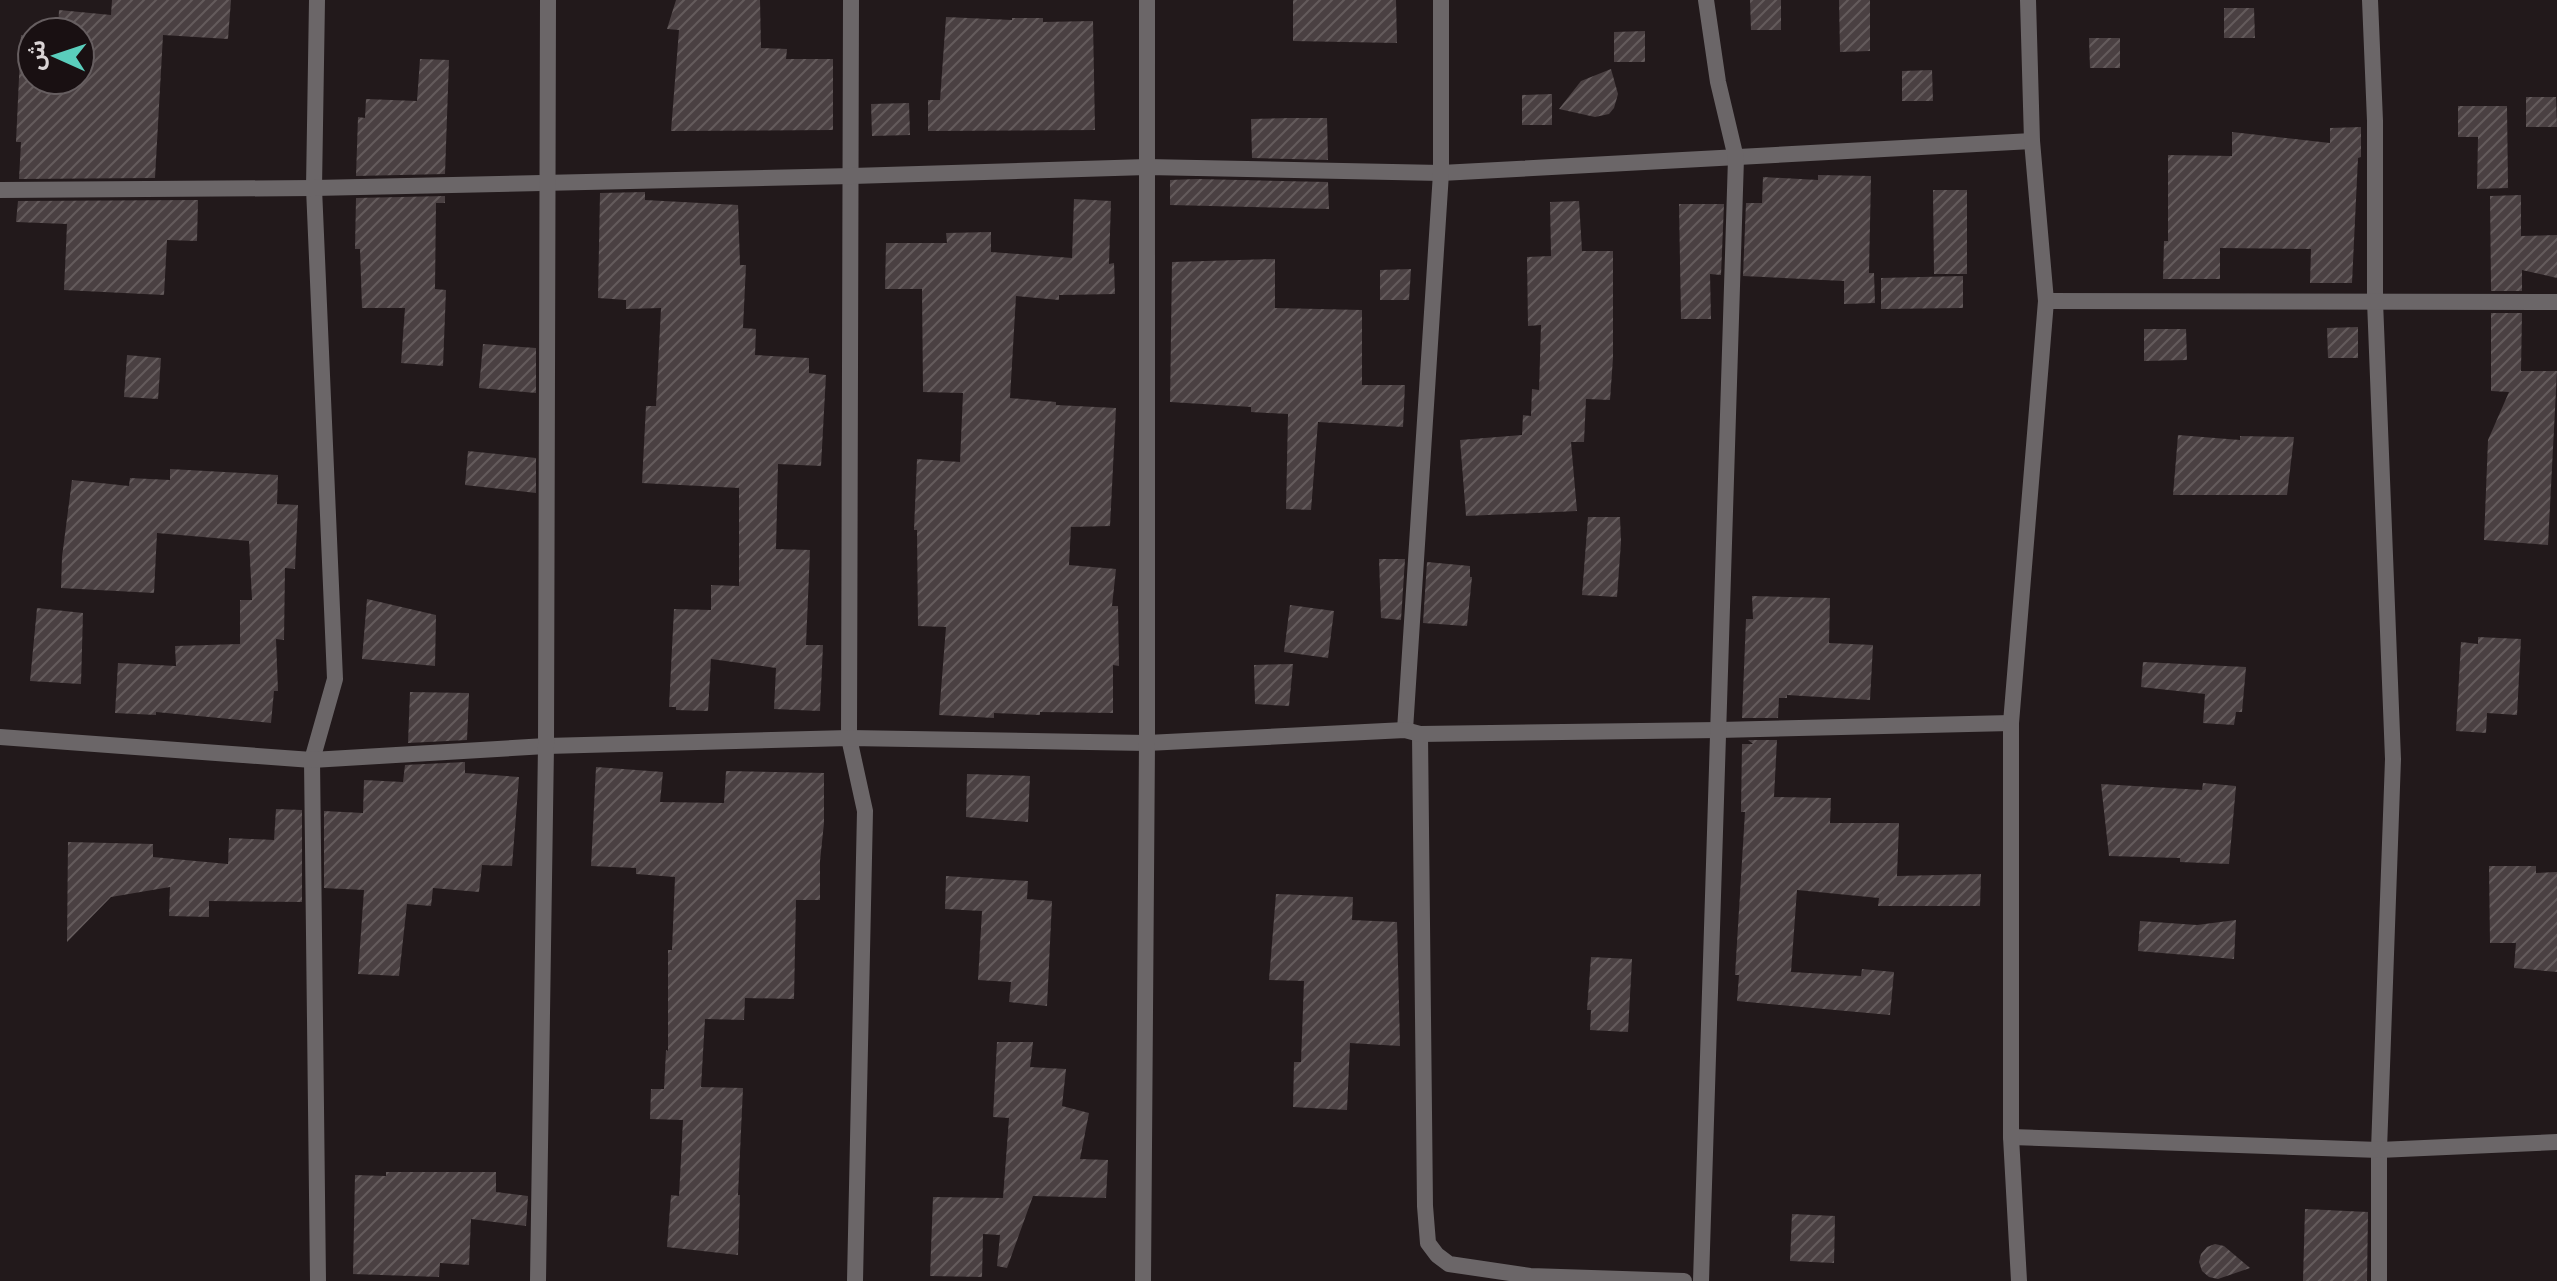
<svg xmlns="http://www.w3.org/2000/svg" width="2557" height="1281" font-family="'Asap Condensed','Noto Sans Arabic',sans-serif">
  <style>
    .building { fill: url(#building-hatch) }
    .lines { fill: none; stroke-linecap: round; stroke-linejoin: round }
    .street { stroke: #6b6668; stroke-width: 16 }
  </style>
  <defs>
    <pattern id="building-hatch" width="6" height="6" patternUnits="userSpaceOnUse" patternTransform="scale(2)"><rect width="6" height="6" fill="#4a4042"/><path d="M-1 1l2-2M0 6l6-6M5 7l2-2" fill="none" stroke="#645b5c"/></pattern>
  </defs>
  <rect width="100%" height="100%" fill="#22191b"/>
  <g class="building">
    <polygon points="112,0 231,0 228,39 163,35 155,178 19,179 21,142 16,142 21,35 32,36 32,80 80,80 80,32 58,32 59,10 111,15"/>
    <polygon points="676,0 760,0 761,48 787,49 786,59 833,59 833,130 671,131 679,30 667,29"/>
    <polygon points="1293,0 1396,0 1397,43 1293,41"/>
    <polygon points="1750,0 1781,0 1781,30 1751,30"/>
    <polygon points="1839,0 1870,0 1870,51 1840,52"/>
    <polygon points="2224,8 2254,8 2255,38 2224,38"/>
    <polygon points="946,17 1012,20 1012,18 1043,18 1043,22 1093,21 1095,130 928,131 928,100 940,100"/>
    <polygon points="1645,31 1645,62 1614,62 1614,32"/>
    <polygon points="2089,38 2120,38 2120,68 2090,68"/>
    <polygon points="420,59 449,60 445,174 356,176 358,117 365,118 366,99 417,101"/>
    <polygon points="1611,69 1618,94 1614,108 1609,114 1595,117 1559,109 1581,81"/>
    <polygon points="1932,70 1933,101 1902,101 1902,71"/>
    <polygon points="1552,94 1552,125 1522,125 1522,95"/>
    <polygon points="2526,97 2556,97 2557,127 2526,127"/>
    <polygon points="909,103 910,135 872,136 871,104"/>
    <polygon points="2458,106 2507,106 2508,188 2477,189 2478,137 2458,137"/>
    <polygon points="1289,118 1327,118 1328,160 1252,158 1251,119"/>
    <polygon points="2361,127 2361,157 2358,158 2352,283 2310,283 2311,249 2220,248 2220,279 2163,279 2164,241 2168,241 2168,155 2232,156 2232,132 2330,143 2330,128"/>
    <polygon points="1818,175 1871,176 1869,273 1874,273 1875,303 1844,304 1844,281 1743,276 1746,203 1762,203 1763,177 1818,180"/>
    <polygon points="1197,179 1328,182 1329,209 1170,205 1170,180"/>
    <polygon points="1933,190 1967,190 1967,274 1934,274"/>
    <polygon points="645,192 645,200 738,205 740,265 746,265 743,328 756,329 755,355 809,358 809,373 826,375 821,466 778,464 776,549 810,550 806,645 823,645 820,711 774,709 776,668 711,659 708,711 676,710 676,707 669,707 674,609 711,610 711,585 739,586 739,488 642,483 646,406 656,406 661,308 626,309 626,300 598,298 600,193"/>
    <polygon points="2521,195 2521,236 2557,235 2557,278 2522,270 2522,291 2491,291 2490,196"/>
    <polygon points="445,196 445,203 436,203 435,289 446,290 443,366 401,363 405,308 362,308 360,249 355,249 356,198"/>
    <polygon points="1074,199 1111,201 1109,264 1114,263 1115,294 1059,295 1059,300 1016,296 1010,398 1056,402 1056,405 1116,408 1110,526 1071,527 1069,565 1116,569 1112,606 1118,606 1119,666 1113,665 1113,713 1040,712 1040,715 994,713 994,718 939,715 946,627 918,626 917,530 914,530 917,459 960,462 963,393 923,392 922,289 885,289 886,243 947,243 946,233 991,232 991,252 1072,258"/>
    <polygon points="198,200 197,241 167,240 164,295 64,290 67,224 16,222 18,201"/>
    <polygon points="1579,201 1582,251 1613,251 1613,358 1610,400 1586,399 1584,442 1571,442 1577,511 1466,516 1460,440 1522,435 1523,415 1531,416 1532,389 1539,390 1541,325 1528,326 1527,257 1551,256 1550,202"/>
    <polygon points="1679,204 1724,204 1721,275 1710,274 1711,319 1681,319"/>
    <polygon points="1275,259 1275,308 1362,310 1362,385 1405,385 1403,427 1318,422 1311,510 1286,509 1288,414 1251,412 1251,407 1170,402 1172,262"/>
    <polygon points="1411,269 1409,300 1380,300 1380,270"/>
    <polygon points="1963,276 1963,308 1881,309 1881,278"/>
    <polygon points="2491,313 2522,313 2521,371 2557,371 2548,545 2484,540 2488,440 2509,392 2491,391"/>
    <polygon points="2358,327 2358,358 2328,358 2327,328"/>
    <polygon points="2144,329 2186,329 2187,360 2144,361"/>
    <polygon points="483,344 536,348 536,393 479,388"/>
    <polygon points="127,355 161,358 158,399 124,397"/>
    <polygon points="2178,435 2240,440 2240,436 2294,437 2287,495 2173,495"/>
    <polygon points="468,451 536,458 536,493 465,485"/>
    <polygon points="170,469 278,475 277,504 298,505 295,569 285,568 284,640 276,639 278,691 274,691 271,723 156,712 156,715 115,713 118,663 176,666 175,646 240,644 240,600 252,600 249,541 157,533 154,593 61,588 62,557 72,480 129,486 130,478 170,480"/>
    <polygon points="1588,517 1620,517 1621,542 1617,597 1582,595"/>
    <polygon points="1379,559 1405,559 1401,620 1381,618"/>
    <polygon points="1427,562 1470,566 1470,577 1472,577 1467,626 1423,623"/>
    <polygon points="1752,596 1830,598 1829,643 1873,645 1870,700 1787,695 1787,698 1779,698 1778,718 1742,718 1746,619 1753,619"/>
    <polygon points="367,599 436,615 435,666 362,659"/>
    <polygon points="1290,605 1334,611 1328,658 1284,652"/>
    <polygon points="37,608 83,613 81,684 30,681"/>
    <polygon points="2478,637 2521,639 2517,715 2487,713 2486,733 2456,731 2461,642 2478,644"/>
    <polygon points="2143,662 2246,667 2242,712 2236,712 2234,725 2203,723 2205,694 2141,687"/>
    <polygon points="1293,664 1289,706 1255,704 1254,665"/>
    <polygon points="410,692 469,693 467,740 408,743"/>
    <polygon points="1748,740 1777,740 1774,797 1831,798 1830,823 1899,823 1897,876 1981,874 1980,906 1878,906 1879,898 1797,890 1791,972 1861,976 1862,969 1894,972 1890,1015 1737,1001 1739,975 1735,975 1745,812 1741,812 1742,744 1753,744"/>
    <polygon points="465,762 465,773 519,777 512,866 482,865 479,892 433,888 431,906 407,904 399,976 358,974 364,890 324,888 324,811 363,813 364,780 403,782 405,765"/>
    <polygon points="596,767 663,772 660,802 724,803 726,771 824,773 824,823 820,861 820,900 796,900 794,999 745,998 744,1020 705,1019 701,1087 743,1088 738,1195 740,1195 738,1255 667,1247 671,1195 679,1196 683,1120 650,1119 651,1089 664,1089 666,1050 668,1051 668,950 672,950 675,877 636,874 636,868 591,866"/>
    <polygon points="967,774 1030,776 1028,822 966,817"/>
    <polygon points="2203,783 2236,786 2229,864 2180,862 2180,858 2109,856 2101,784 2202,790"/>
    <polygon points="276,809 302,810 302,902 209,901 209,917 169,916 170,887 111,897 67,942 68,842 153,844 153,857 228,864 229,838 274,840"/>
    <polygon points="2489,866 2536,866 2536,873 2557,872 2557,972 2514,968 2516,943 2490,943"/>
    <polygon points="946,876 1028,881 1027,899 1052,901 1047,1006 1009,1002 1011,982 978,980 982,911 945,909"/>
    <polygon points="1276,894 1353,897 1352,920 1397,922 1400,1046 1350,1043 1347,1110 1293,1107 1294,1062 1301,1062 1304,981 1269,980"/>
    <polygon points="2236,920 2234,959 2138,951 2140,921 2197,925"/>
    <polygon points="1591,957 1632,959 1628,1032 1590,1030 1591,1010 1587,1010"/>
    <polygon points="997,1042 1033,1042 1030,1067 1066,1069 1062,1106 1089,1113 1080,1159 1108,1160 1106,1198 1033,1196 1007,1268 997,1266 1000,1235 983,1234 982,1277 930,1276 933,1197 1003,1198 1009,1118 993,1117"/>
    <polygon points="386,1172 496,1172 496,1192 528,1196 526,1226 471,1219 469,1265 440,1263 439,1277 353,1274 355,1175 386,1176"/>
    <polygon points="2305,1209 2368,1212 2367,1281 2303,1281"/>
    <polygon points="1792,1214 1835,1216 1834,1263 1790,1261"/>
    <polygon points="2215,1244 2224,1246 2250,1268 2218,1279 2209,1277 2202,1271 2199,1262 2201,1254 2207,1247"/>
  </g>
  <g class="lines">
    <g class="street">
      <polyline points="317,0 314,188 335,679 312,760 318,1281"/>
      <polyline points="851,0 849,738 865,811 855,1281"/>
      <polyline points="2370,0 2375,121 2375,301 2393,759 2379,1150 2379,1281"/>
      <polyline points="0,190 314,188 852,176 1147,167 1441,173 2032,141"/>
      <polyline points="2046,301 2557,302"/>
      <polyline points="1405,730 1441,173 1441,0"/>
      <polyline points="1420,734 1425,1206 1428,1243 1437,1255 1449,1264 1530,1276 1684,1281"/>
      <polyline points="0,737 312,760 546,746 849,738 1147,743 1405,730 1420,734 1719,730 2011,723"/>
      <polyline points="2011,1137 2379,1150 2557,1142"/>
      <polyline points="538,1281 546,746 548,0"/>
      <polyline points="1143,1281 1147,743 1147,0"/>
      <polyline points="1701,1281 1736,158 1718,82 1706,0"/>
      <polyline points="2019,1281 2011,1137 2011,723 2046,301 2032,141 2028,0"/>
    </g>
  </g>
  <g transform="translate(56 56) rotate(273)"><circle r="38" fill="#191012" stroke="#665e60" stroke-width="2"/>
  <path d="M0-6L14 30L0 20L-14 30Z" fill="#5acebc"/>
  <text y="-12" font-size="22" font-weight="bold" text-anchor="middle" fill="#dad4d5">ش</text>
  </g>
</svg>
